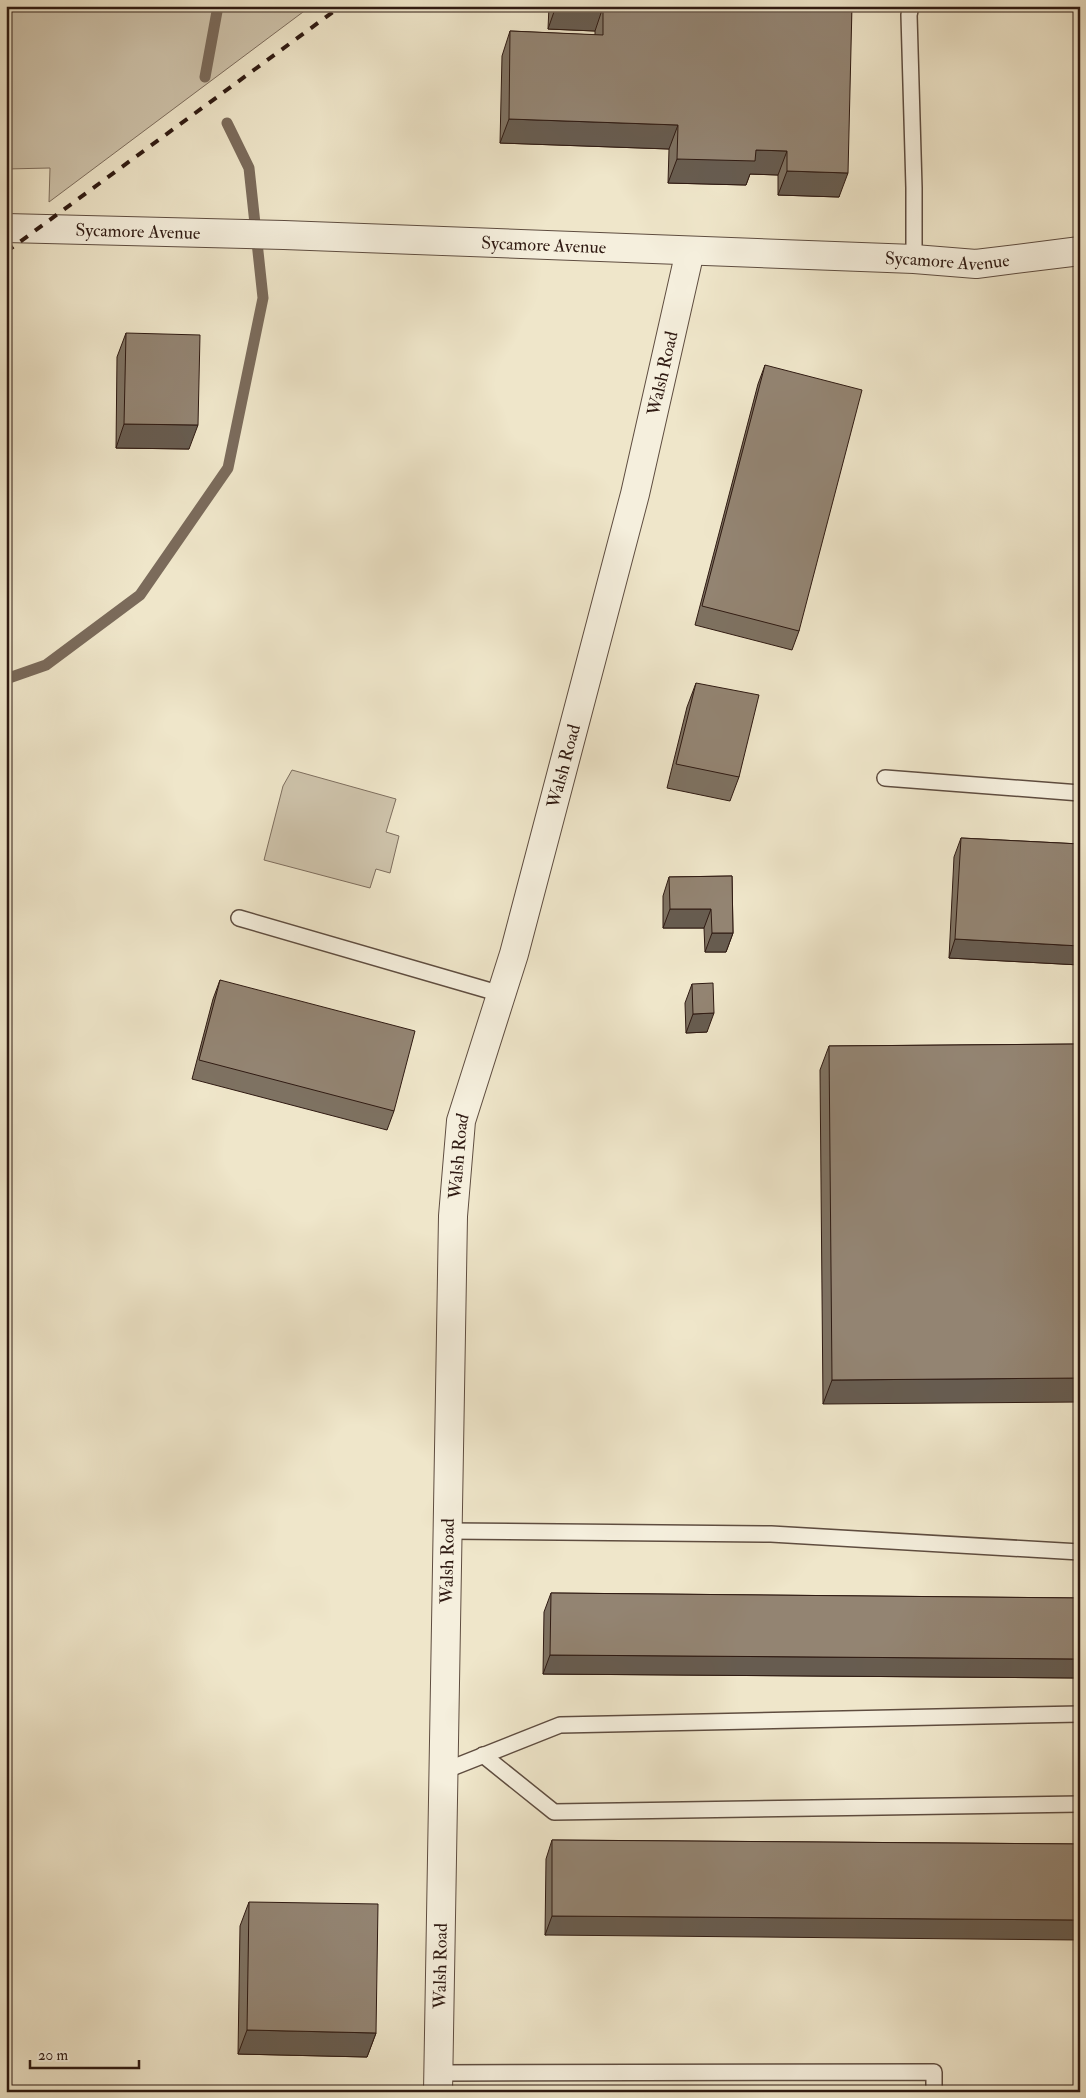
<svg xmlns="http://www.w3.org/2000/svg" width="1086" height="2098" font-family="'IM FELL Double Pica',serif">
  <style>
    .green { fill: #cec3ab; stroke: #7e6e5e }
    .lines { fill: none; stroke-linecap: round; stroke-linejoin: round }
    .stream { stroke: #7b6b5b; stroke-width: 11 }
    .service-casing { stroke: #5f4d40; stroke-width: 18 }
    .tertiary-casing { stroke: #5f4d40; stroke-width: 30 }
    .service { stroke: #f5efdd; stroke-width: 15 }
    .tertiary { stroke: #f5efdd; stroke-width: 28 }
    .rail { stroke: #2f1a12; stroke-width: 4; stroke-dasharray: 9 9; stroke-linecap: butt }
    .wall { fill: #7e7262; stroke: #2f1a12 }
    .shaded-wall { fill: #675c50; stroke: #2f1a12 }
    .building { fill: #938472; stroke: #2f1a12 }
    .labels { text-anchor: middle; stroke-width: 4; stroke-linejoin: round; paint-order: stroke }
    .street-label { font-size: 18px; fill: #2f1a12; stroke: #f5efdd }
  </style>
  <rect width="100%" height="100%" fill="#efe6ca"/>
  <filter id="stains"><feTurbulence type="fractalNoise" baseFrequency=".004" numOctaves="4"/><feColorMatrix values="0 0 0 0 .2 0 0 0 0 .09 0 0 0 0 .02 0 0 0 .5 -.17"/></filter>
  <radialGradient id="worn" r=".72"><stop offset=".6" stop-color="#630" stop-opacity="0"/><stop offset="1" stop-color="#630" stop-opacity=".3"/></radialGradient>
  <g class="green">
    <polygon points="6,6 311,6 49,202 50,168 6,169"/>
    <polygon points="292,770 396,799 386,832 399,836 390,873 376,869 370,888 264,860 283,786"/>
  </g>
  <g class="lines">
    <g class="stream">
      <polyline points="205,77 218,6"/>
      <polyline points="6,679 46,665 140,595 228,468 263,298 249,168 227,123"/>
    </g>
    <g class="service-casing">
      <g id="service">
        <polyline points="911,6 909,15 914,188 914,259"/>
        <polyline points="885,778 1080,793"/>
        <polyline points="239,918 501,994"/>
        <polyline points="448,1531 771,1534 1080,1552"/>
        <polyline points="483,1755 554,1812 1080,1804"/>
        <polyline points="444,1771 560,1725 1080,1714"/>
        <polyline points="439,2073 934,2072 934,2092"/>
      </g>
    </g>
    <g class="tertiary-casing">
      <g id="tertiary">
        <path id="s1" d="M6,228L284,235L914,259L976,264L1080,251"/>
        <path id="s2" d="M438,2092L453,1216L461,1121L514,954L635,494L690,251"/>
      </g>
    </g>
    <use href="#service" class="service"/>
    <use href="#tertiary" class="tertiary"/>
    <polyline class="rail" points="6,252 341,6"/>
  </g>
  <g class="wall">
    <polygon points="549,6 852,6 839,197 778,195 778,175 750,174 746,185 668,183 669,149 500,143 502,56 510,31 595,35 595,31 548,29"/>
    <polygon points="126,333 189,449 116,448 117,357"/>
    <polygon points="765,365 799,631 792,650 695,625 758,384"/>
    <polygon points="696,683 739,777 730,801 667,788 687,707"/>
    <polygon points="961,838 1080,844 1080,965 949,958 954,857"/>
    <polygon points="732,876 733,933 726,952 705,952 704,928 663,928 663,896 669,877"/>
    <polygon points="220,980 394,1111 387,1130 192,1079 213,999"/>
    <polygon points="692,984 707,1032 686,1033 685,1003"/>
    <polygon points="1080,1044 823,1404 820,1070 829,1046"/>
    <polygon points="551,1593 1080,1598 1080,1678 543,1674 544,1612"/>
    <polygon points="552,1840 1080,1844 545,1935 546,1859"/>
    <polygon points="249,1902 376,2033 367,2057 238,2054 240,1926"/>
  </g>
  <g class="shaded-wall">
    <polygon points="556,6 584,6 603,7 595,31 548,29"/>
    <polygon points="509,119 678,125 669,149 500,143"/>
    <polygon points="756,150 787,151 778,175 750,174 746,185 668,183 677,159"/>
    <polygon points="787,171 848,173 839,197 778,195"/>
    <polygon points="124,424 198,425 189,449 116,448"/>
    <polygon points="670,909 711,909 704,928 663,928"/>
    <polygon points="712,933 733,933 726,952 705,952"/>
    <polygon points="955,939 1080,946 1080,965 949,958"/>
    <polygon points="714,1013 707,1032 686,1033 693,1014"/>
    <polygon points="1080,1378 1080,1402 823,1404 832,1380"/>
    <polygon points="550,1655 1080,1659 1080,1678 543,1674"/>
    <polygon points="552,1916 1080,1920 1080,1940 545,1935"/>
    <polygon points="247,2030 376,2033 367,2057 238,2054"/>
  </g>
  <g class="building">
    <polygon points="584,6 852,6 848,173 787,171 787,151 756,150 755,161 677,159 678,125 509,119 510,31 603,35 603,7"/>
    <polygon points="126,333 200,335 198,425 124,424"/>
    <polygon points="765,365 862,390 799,631 702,606"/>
    <polygon points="696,683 759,695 739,777 676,764"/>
    <polygon points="961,838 1080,844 1080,946 955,939"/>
    <polygon points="732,876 733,933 712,933 711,909 670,909 669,877"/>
    <polygon points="220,980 415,1031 394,1111 199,1060"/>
    <polygon points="713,983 714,1013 693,1014 692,984"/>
    <polygon points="1080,1044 1080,1378 832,1380 829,1046"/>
    <polygon points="551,1593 1080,1598 1080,1659 550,1655"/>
    <polygon points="552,1840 1080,1844 1080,1920 552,1916"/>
    <polygon points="249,1902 378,1904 376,2033 247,2030"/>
  </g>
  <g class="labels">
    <g class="street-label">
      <text dy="6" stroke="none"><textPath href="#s1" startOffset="132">Sycamore Avenue</textPath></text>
      <text dy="6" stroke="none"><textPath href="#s1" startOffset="538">Sycamore Avenue</textPath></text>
      <text dy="6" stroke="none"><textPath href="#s1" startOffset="942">Sycamore Avenue</textPath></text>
      <text dy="6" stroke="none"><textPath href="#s2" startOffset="1746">Walsh Road</textPath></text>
      <text dy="6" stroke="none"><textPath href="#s2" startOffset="1341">Walsh Road</textPath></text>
      <text dy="6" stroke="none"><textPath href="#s2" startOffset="936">Walsh Road</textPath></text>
      <text dy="6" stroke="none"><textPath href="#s2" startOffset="531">Walsh Road</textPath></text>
      <text dy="6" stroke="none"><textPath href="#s2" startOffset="126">Walsh Road</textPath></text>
    </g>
  </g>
  <rect width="1086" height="2098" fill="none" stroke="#efe6ca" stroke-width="25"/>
  <rect x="8" y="8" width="1071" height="2083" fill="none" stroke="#2f1a12" stroke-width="2.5"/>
  <rect x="12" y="12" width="1061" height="2073" fill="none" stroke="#2f1a12"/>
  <path d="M30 2060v8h109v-8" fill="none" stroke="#2f1a12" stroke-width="2.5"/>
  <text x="38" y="2060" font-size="15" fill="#2f1a12" stroke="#f5efdd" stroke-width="4" paint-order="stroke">20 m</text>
  <rect width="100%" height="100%" filter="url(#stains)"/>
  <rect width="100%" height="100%" fill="url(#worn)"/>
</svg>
